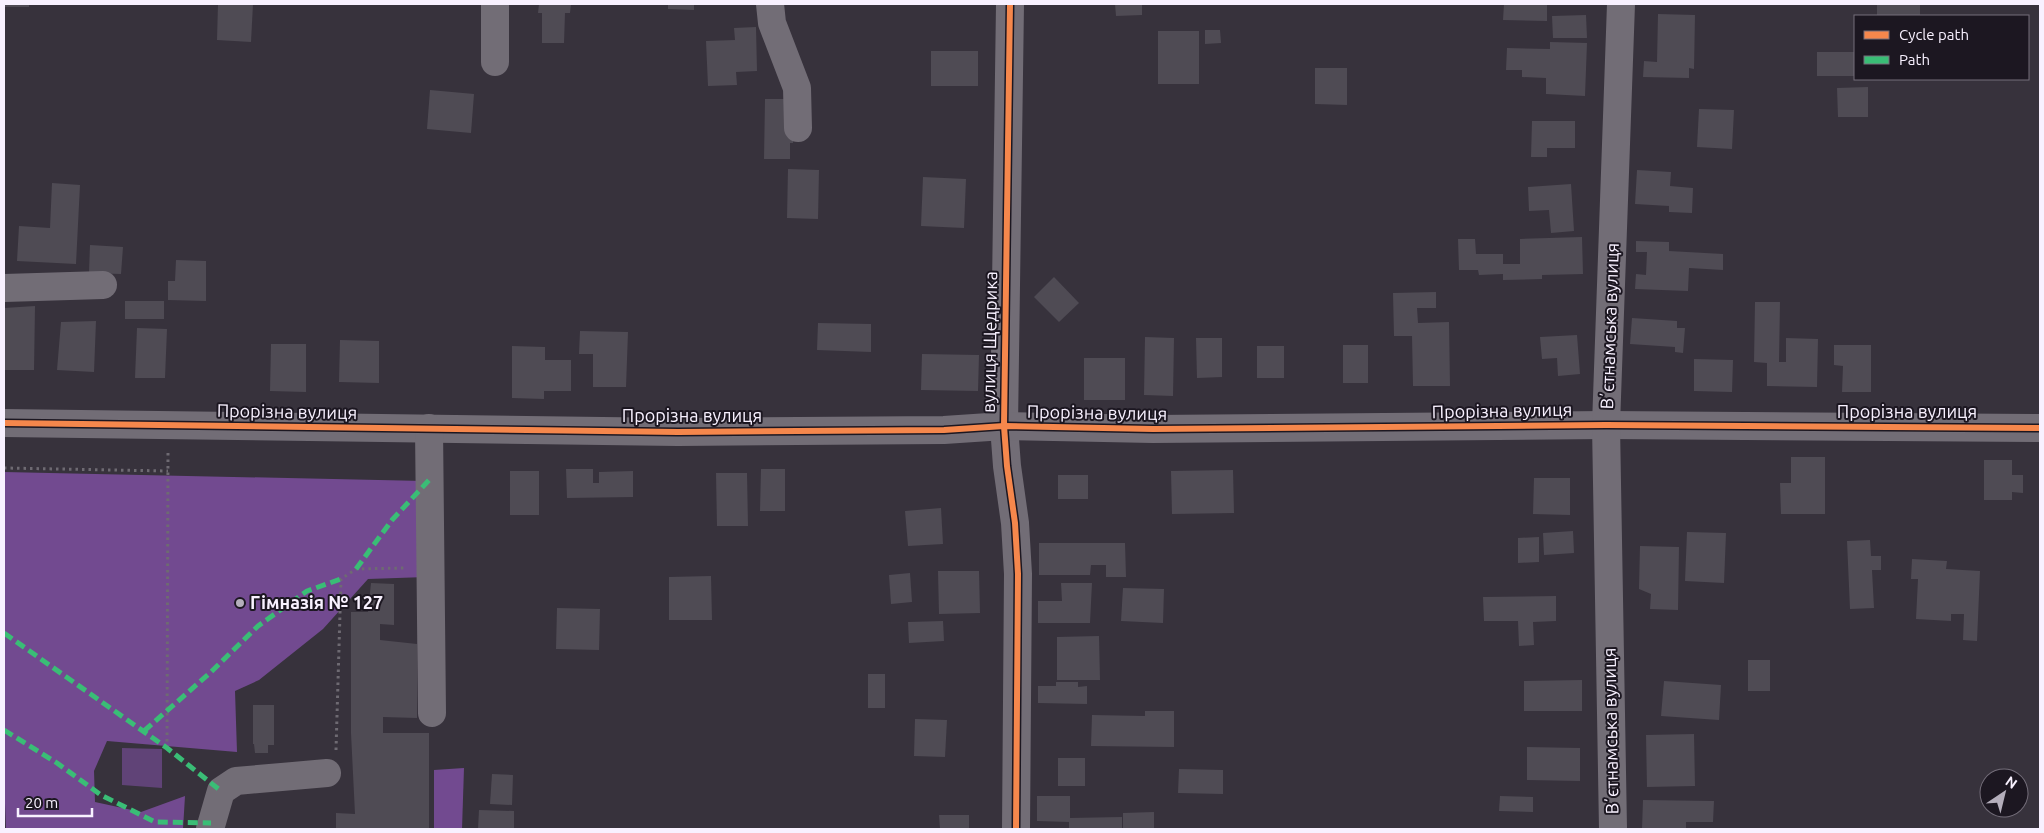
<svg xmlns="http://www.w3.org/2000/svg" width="2044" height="833" font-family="Ubuntu,sans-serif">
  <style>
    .green { fill: #604377 }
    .forest { fill: #724a90 }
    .building { fill: #4f4b54 }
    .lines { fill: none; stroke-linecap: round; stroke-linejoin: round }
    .path { stroke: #6e6a72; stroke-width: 3; stroke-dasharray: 2.5 4; stroke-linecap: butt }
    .minor { stroke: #726d76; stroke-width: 28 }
    .quiet { stroke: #3abd76; stroke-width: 5; stroke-dasharray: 10 5; stroke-linecap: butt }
    .cycleway-casing { stroke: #1c1721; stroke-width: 9 }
    .cycleway { stroke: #f5874c; stroke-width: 6 }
    .poi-dot { fill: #b4aebb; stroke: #1c1721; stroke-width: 2 }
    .labels { text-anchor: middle; stroke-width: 4; stroke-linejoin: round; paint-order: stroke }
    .street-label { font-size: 18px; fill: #f8f1ff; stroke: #1c1721 }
    .poi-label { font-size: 18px; font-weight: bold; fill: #f8f1ff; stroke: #1c1721; text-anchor: start }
  </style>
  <rect width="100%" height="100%" fill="#37323c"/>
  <polygon class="green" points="122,748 162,749 162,788 122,785"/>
  <g class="forest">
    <polygon points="4,472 424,481 426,577 368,579 323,629 259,680 235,691 237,752 107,741 94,771 95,802 141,812 185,796 183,829 6,829 4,778"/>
    <polygon points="464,768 462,829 434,829 434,770"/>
  </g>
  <g class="building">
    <rect x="4" y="4" width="25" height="3"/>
    <polygon points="218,4 253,4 251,42 217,40"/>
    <polygon points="539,4 571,4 570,13 565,13 564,43 542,43 542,13 538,13"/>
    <polygon points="668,4 694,4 694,10 668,9"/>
    <polygon points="1115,4 1142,4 1142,15 1116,16"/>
    <polygon points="1504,4 1547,4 1547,21 1503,20"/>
    <rect x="1877" y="4" width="43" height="12"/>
    <polygon points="1658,14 1695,15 1694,69 1689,68 1689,78 1643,77 1644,61 1657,62"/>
    <polygon points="1586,15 1587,38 1553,38 1552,16"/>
    <polygon points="756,27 757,71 736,72 737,85 708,86 706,41 735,40 734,28"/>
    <polygon points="1205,30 1220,30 1221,43 1205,44"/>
    <rect x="1158" y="31" width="41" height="53"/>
    <polygon points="1550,42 1587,43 1585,96 1546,94 1546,78 1522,77 1522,70 1506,70 1507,48 1550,49"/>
    <rect x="931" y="51" width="47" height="35"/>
    <rect x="1817" y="52" width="37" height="24"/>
    <polygon points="1315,68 1347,68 1347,105 1315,104"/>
    <polygon points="1868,87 1868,117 1838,117 1837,88"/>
    <polygon points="430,90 474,94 471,133 427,129"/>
    <polygon points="765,99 793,99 793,143 790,143 790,159 764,159"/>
    <polygon points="1699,109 1734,110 1732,149 1697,147"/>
    <polygon points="1532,121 1575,121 1575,148 1547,148 1547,157 1531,157"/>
    <polygon points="788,169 819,170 818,219 787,218"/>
    <polygon points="1637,170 1671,172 1670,186 1693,188 1692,213 1669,212 1669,206 1635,204"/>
    <polygon points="923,177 966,179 964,228 921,226"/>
    <polygon points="52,183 80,185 76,264 17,261 19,226 50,228"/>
    <polygon points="1571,184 1574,231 1551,233 1549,210 1529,211 1528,187"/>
    <polygon points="1582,237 1583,274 1542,275 1542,279 1503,280 1503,274 1479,275 1478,270 1459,270 1458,239 1475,239 1476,254 1503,254 1503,264 1520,264 1520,239"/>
    <polygon points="1636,241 1669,242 1669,251 1723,254 1723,270 1689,268 1688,291 1635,289 1636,274 1646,275 1647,252 1636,252"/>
    <polygon points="90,245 123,247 121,274 89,273"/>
    <polygon points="176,260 206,261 206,301 168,300 168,281 175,281"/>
    <polygon points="1054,277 1079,303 1059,322 1034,297"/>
    <polygon points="1436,292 1436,308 1417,308 1418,323 1449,322 1450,386 1413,386 1412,336 1394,336 1393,293"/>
    <rect x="125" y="301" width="39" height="18"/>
    <polygon points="1755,302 1780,302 1779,362 1786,362 1786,338 1818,339 1817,387 1767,386 1767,363 1754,362"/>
    <polygon points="35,306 34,370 4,370 4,308"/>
    <polygon points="1632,318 1677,321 1677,328 1685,328 1683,353 1675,352 1675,347 1630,344"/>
    <polygon points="96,321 94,372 57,370 61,322"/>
    <polygon points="818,323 871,324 871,352 817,350"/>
    <polygon points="137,328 167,329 165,378 135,378"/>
    <polygon points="580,331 628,332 626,387 593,387 593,354 579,354"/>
    <polygon points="1577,335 1580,374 1558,376 1557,358 1542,359 1540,337"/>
    <polygon points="1145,337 1174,338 1173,396 1144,395"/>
    <polygon points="1196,338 1222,338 1222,377 1197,378"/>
    <polygon points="340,340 379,341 379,383 339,382"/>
    <polygon points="271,344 306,344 306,392 270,391"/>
    <rect x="1343" y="345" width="25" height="38"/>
    <polygon points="1834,345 1871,345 1871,392 1842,392 1843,366 1834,365"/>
    <polygon points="512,346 545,347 545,360 571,360 571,391 544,391 544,399 512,398"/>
    <rect x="1257" y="346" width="27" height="32"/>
    <polygon points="922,354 979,355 978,391 921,390"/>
    <rect x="1084" y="358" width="41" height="42"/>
    <polygon points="1694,359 1733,360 1732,392 1694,391"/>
    <polygon points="1791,457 1825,457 1825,514 1781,514 1780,483 1791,483"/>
    <polygon points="1984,460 2012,460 2012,475 2023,475 2023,493 2012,492 2012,500 1984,500"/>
    <polygon points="566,469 593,469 593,483 599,483 599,472 633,471 633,497 567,498"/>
    <polygon points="761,469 785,469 785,511 760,511"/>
    <polygon points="1233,470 1234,513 1172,514 1171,471"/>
    <rect x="510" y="471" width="29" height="44"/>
    <polygon points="716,473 747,473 748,526 717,526"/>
    <rect x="1058" y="475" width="30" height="24"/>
    <polygon points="1534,478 1570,478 1570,515 1533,514"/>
    <polygon points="941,508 943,544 908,546 905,511"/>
    <polygon points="1573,531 1574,553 1544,555 1543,533"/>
    <polygon points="1687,532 1726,533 1724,583 1685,581"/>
    <polygon points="1539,537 1539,562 1518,563 1518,538"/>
    <polygon points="1870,540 1871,556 1881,556 1881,570 1872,570 1874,608 1850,609 1847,541"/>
    <polygon points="1039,543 1125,543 1126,577 1106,577 1106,565 1091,565 1090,575 1039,575"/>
    <polygon points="1640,546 1679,547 1678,610 1650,609 1651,594 1639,589"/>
    <polygon points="1912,559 1947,561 1946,569 1980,571 1977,641 1963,640 1964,614 1951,614 1951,621 1916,619 1918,579 1911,579"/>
    <polygon points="938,571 979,571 980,613 939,614"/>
    <polygon points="910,573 912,602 891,604 889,575"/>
    <polygon points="711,576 712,620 669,620 669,577"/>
    <polygon points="371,583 394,584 394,625 380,624 380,640 417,644 417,718 383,717 383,733 429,733 429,829 336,829 336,813 355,814 351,733 351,612 368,612"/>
    <polygon points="1061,583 1092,583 1090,623 1038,623 1038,601 1062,601"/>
    <polygon points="1123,588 1164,589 1163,623 1121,621"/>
    <polygon points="1556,596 1556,621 1533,622 1534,645 1519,646 1518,621 1484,621 1483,597"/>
    <polygon points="557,608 600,609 599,650 556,649"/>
    <polygon points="943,621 944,641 909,643 908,622"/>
    <polygon points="1099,636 1100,680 1057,680 1057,637"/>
    <rect x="1748" y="660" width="22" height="31"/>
    <rect x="868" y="674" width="17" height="34"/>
    <polygon points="1582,680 1582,711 1524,711 1524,681"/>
    <polygon points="1664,681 1721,685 1719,720 1661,716"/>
    <polygon points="1056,682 1078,682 1078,687 1087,686 1087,704 1038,703 1038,686 1056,686"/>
    <polygon points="253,705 274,705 274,745 268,745 268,753 255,753 254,744 253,744"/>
    <polygon points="1145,711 1174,711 1174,747 1091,746 1092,715 1145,716"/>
    <polygon points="915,719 947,720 945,757 914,756"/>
    <polygon points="1694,734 1695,786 1647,787 1646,735"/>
    <polygon points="1527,747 1580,748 1580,781 1527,780"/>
    <rect x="1058" y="758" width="27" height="28"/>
    <polygon points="1179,769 1223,770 1223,794 1178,793"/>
    <polygon points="492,774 513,775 512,805 490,804"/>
    <polygon points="1037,796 1070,796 1070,818 1122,817 1122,829 1069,829 1069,822 1037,821"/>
    <polygon points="1500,796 1533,797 1533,812 1499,811"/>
    <polygon points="1643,800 1714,801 1713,822 1686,822 1686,829 1642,829"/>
    <polygon points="479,810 514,811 514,829 478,829"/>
    <polygon points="1154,812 1154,829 1123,829 1123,813"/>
    <polygon points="939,815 969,815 969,829 940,829"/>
  </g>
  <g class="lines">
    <g class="path">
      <polyline points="4,468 168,471"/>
      <polyline points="167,748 168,451"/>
      <polyline points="336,750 341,579 356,569 406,568"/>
    </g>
    <g class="minor">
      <polyline points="770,4 772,23 797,88 798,128"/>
      <polyline points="1010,4 1004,426 1007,466 1015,523 1018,574 1016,829"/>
      <polyline points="495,62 495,4"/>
      <polyline points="4,288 103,285"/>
      <polyline points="4,423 678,432 944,430 1004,426 1153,429 1606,425 2040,428"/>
      <polyline points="429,428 432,713"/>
      <polyline points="210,829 221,791 236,781 327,773"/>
      <polyline points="1613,829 1606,425 1621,4"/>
    </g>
    <g class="quiet">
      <polyline points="356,569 392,520 430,479"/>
      <polyline points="4,633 167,748 221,791"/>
      <polyline points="4,730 57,763 101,795 155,822 211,823"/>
      <polyline points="144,731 211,672 258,626 307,591 341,579"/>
    </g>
    <g class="cycleway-casing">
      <g id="cycleway">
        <polyline points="1010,4 1004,426 1007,466 1015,523 1018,574 1016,829"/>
        <polyline points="4,423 678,432 944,430 1004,426 1153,429 1606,425 2040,428"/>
      </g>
    </g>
    <use href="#cycleway" class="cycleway"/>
  </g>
  <circle class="poi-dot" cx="240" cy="603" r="5"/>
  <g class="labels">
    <g class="street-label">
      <text transform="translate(1610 326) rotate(-88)" y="6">Вʼєтнамська вулиця</text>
      <text transform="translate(990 342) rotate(-89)" y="6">вулиця Щедрика</text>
      <text transform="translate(1502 411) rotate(-1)" y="6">Прорізна вулиця</text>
      <text transform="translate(287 412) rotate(1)" y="6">Прорізна вулиця</text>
      <text x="1907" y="418">Прорізна вулиця</text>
      <text transform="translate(1097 413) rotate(1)" y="6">Прорізна вулиця</text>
      <text x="692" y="422">Прорізна вулиця</text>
      <text transform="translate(1611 731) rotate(-91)" y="6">Вʼєтнамська вулиця</text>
    </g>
    <g class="poi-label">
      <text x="250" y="609">Гімназія № 127</text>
    </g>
  </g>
  <rect width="2044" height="833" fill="none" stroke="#f8f1ff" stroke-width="10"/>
  <rect x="1854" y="15" width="175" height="65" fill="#1c1721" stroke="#746e7a"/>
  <rect x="1864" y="31" width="25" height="8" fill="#f5874c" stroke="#746e7a"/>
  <text x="1899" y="40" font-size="15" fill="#f8f1ff">Cycle path</text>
  <rect x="1864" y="56" width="25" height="8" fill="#3abd76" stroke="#746e7a"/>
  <text x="1899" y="65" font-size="15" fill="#f8f1ff">Path</text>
  <g transform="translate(2004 793) rotate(35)"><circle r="24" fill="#1c1721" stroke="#746e7a"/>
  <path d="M0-4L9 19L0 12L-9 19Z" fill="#b4aebb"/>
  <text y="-8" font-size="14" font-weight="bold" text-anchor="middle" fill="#f8f1ff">N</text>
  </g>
  <path d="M18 808v8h74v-8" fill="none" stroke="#f8f1ff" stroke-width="2.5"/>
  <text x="25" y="808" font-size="15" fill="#f8f1ff" stroke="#1c1721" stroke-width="4" paint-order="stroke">20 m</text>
</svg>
